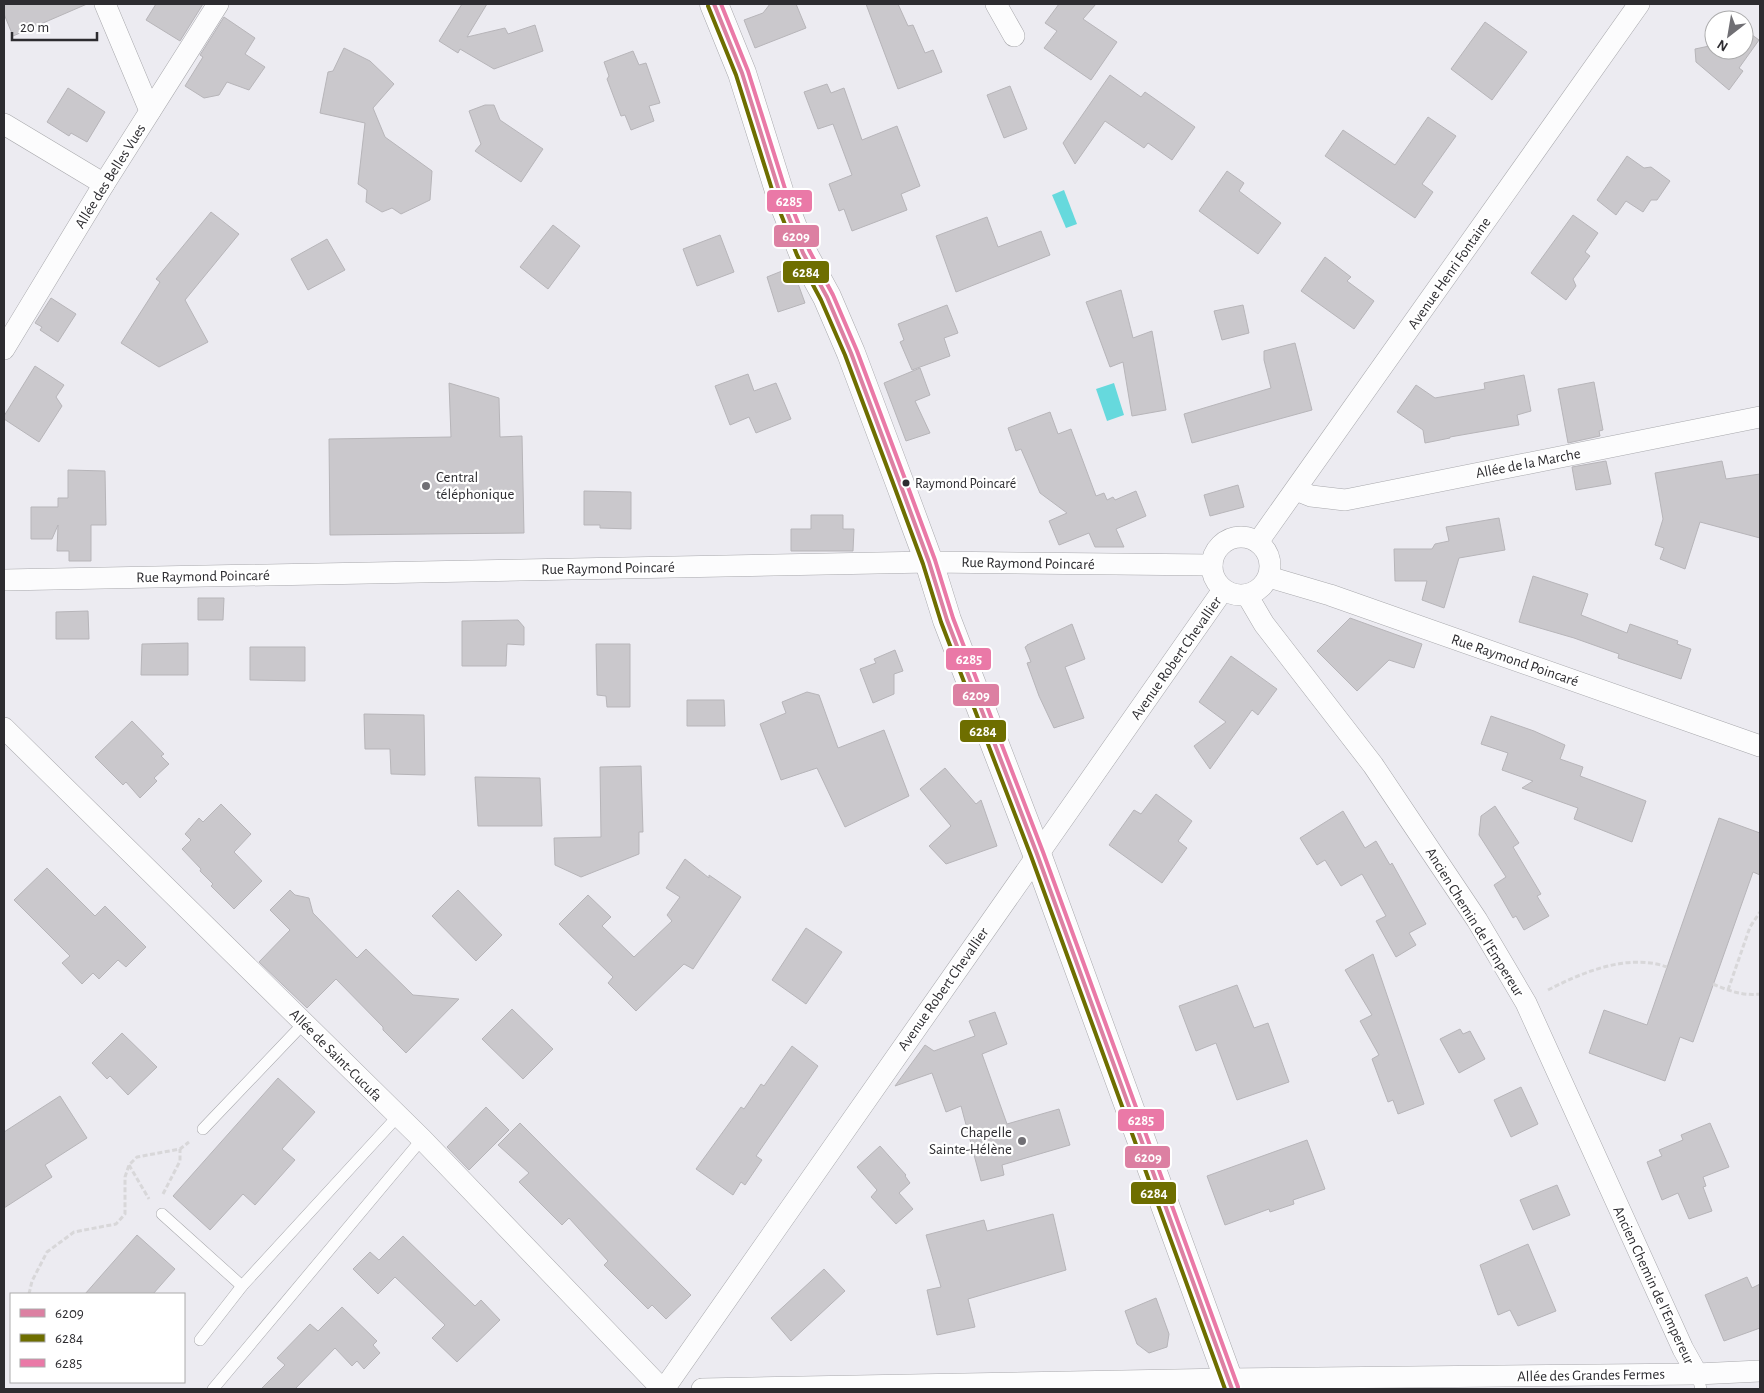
<svg xmlns="http://www.w3.org/2000/svg" width="1764" height="1393" font-family="'Alegreya Sans',sans-serif">
  <style>
    .water { fill: #66d9dd }
    .building { fill: #cac8cc; stroke: #b7b5b9 }
    .lines { fill: none; stroke-linecap: round; stroke-linejoin: round }
    .service-casing { stroke: #a8a8ac; stroke-width: 12 }
    .minor-casing { stroke: #a8a8ac; stroke-width: 22 }
    .tertiary-casing { stroke: #a8a8ac; stroke-width: 29 }
    .path { stroke: #d8d7d9; stroke-width: 3; stroke-dasharray: 5 2.5; stroke-linecap: butt }
    .service { stroke: #fcfcfd; stroke-width: 11 }
    .minor { stroke: #fcfcfd; stroke-width: 21 }
    .tertiary { stroke: #fcfcfd; stroke-width: 28 }
    .bus-1-casing { stroke: #fff; stroke-width: 8 }
    .bus-2-casing { stroke: #fff; stroke-width: 8 }
    .bus-3-casing { stroke: #fff; stroke-width: 8 }
    .bus-1 { stroke: #dc80a2; stroke-width: 4 }
    .bus-2 { stroke: #6e6e00; stroke-width: 4 }
    .bus-3 { stroke: #ea79a7; stroke-width: 4 }
    .bus-dot { fill: #2d2c30; stroke: #fff; stroke-width: 2 }
    .poi-dot { fill: #706f74; stroke: #fff; stroke-width: 2 }
    .labels { text-anchor: middle; stroke-width: 4.5; stroke-linejoin: round; paint-order: stroke }
    .bus-label { font-size: 14px; fill: #2d2c30; stroke: #fff; text-anchor: start }
    .street-label { font-size: 15px; fill: #2d2c30; stroke: #fff }
    .poi-label { font-size: 15px; fill: #2d2c30; stroke: #fff; text-anchor: start }
    .line-badge { stroke: #fff; stroke-width: 2 }
    .badge-label { font-size: 14px; text-anchor: middle; font-weight: bold; fill: #fff }
  </style>
  <rect width="100%" height="100%" fill="#ecebf1"/>
  <g class="water">
    <polygon points="1064,190 1077,224 1066,228 1052,195"/>
    <polygon points="1114,383 1124,415 1107,421 1096,389"/>
  </g>
  <g class="building">
    <polygon points="4,4 87,4 13,36 4,14"/>
    <polygon points="156,4 203,4 180,41 146,20"/>
    <polygon points="462,4 487,4 467,37 505,28 508,34 535,25 543,51 494,69 460,49 458,53 439,41"/>
    <polygon points="770,4 796,4 806,28 755,48 744,20 763,13"/>
    <polygon points="866,4 898,4 908,26 913,25 925,53 933,50 942,72 898,89"/>
    <polygon points="1059,4 1096,4 1083,19 1117,42 1091,80 1044,48 1057,31 1045,23"/>
    <polygon points="224,17 255,38 245,54 265,67 249,90 227,82 219,95 204,98 185,86 203,57 200,55"/>
    <polygon points="1485,22 1527,52 1492,100 1451,69"/>
    <polygon points="1744,29 1759,40 1739,68 1743,71 1729,90 1696,62 1695,49 1714,45 1714,50 1744,50"/>
    <polygon points="344,48 370,61 394,84 373,108 385,137 432,171 430,200 401,214 392,208 382,212 366,202 367,190 358,184 365,123 320,113 328,72 333,71"/>
    <polygon points="633,51 639,65 646,63 660,103 649,106 654,121 631,130 625,115 621,116 607,79 609,76 604,62"/>
    <polygon points="1110,75 1141,97 1145,92 1195,127 1172,160 1148,143 1144,148 1105,121 1075,164 1063,143"/>
    <polygon points="827,84 831,93 844,88 862,140 897,126 920,186 901,194 907,210 852,231 844,209 839,211 829,184 852,175 833,124 818,129 804,92"/>
    <polygon points="1010,86 1027,129 1004,138 987,95"/>
    <polygon points="68,88 105,112 87,142 71,133 69,136 47,122"/>
    <polygon points="485,105 494,105 500,120 543,149 521,182 475,151 481,144 469,111"/>
    <polygon points="1428,117 1456,136 1422,184 1433,192 1415,218 1325,156 1343,130 1395,165"/>
    <polygon points="1627,156 1644,168 1651,167 1670,181 1657,200 1651,200 1643,212 1626,201 1616,215 1597,200"/>
    <polygon points="1227,171 1244,183 1239,191 1281,223 1258,254 1199,211"/>
    <polygon points="211,212 239,234 185,300 208,342 159,367 121,343 160,282 156,279"/>
    <polygon points="1573,215 1598,233 1585,252 1590,256 1573,279 1576,286 1566,300 1531,273"/>
    <polygon points="987,217 998,247 1041,231 1050,255 956,292 936,236"/>
    <polygon points="553,225 580,246 548,289 520,267"/>
    <polygon points="720,235 734,272 697,286 683,249"/>
    <polygon points="327,239 345,270 308,290 291,259"/>
    <polygon points="1325,257 1351,277 1347,281 1374,301 1354,329 1301,291"/>
    <polygon points="792,267 805,303 778,312 767,277"/>
    <polygon points="1121,290 1133,338 1152,331 1166,410 1132,416 1123,362 1110,367 1086,302"/>
    <polygon points="51,298 76,314 58,342 40,330 42,327 35,323"/>
    <polygon points="947,305 958,333 944,338 950,356 912,370 900,342 904,340 898,324"/>
    <polygon points="1243,305 1249,333 1222,340 1214,311"/>
    <polygon points="1295,343 1312,410 1192,443 1184,414 1271,388 1264,360 1264,351"/>
    <polygon points="35,366 64,385 56,397 62,406 39,442 4,419 4,416"/>
    <polygon points="920,368 930,395 915,401 930,433 906,441 884,383"/>
    <polygon points="748,374 754,391 776,383 791,419 756,433 749,417 730,425 715,386"/>
    <polygon points="1524,375 1531,411 1517,415 1519,425 1450,437 1450,438 1425,443 1423,430 1397,412 1416,385 1435,398 1485,389 1484,383"/>
    <polygon points="1594,382 1603,430 1599,431 1600,436 1568,443 1558,389"/>
    <polygon points="449,383 499,398 500,437 522,436 524,533 330,535 329,439 451,437"/>
    <polygon points="1050,412 1058,434 1071,429 1096,496 1104,493 1107,500 1113,497 1115,500 1136,491 1146,516 1116,529 1124,547 1095,547 1089,533 1059,545 1049,521 1067,513 1040,493 1021,449 1016,451 1008,428"/>
    <polygon points="1606,461 1611,484 1576,490 1572,467"/>
    <polygon points="1722,461 1726,479 1760,474 1760,538 1700,522 1685,569 1660,559 1664,548 1655,545 1663,519 1655,473"/>
    <polygon points="68,470 105,471 106,525 91,525 91,561 69,561 69,551 57,551 58,525 52,539 31,539 31,507 58,507 58,498 68,498"/>
    <polygon points="1238,485 1244,507 1210,516 1204,495"/>
    <polygon points="584,491 631,492 631,529 600,528 600,525 584,525"/>
    <polygon points="811,515 843,515 843,529 854,529 853,551 791,551 791,529 811,529"/>
    <polygon points="1499,518 1505,550 1459,558 1444,608 1422,600 1427,581 1395,581 1394,549 1432,549 1435,544 1449,541 1446,527"/>
    <polygon points="1533,576 1588,594 1581,615 1627,633 1630,624 1678,641 1677,644 1691,649 1681,679 1618,658 1619,654 1574,638 1519,622"/>
    <polygon points="198,598 224,598 223,620 198,620"/>
    <polygon points="88,611 89,639 56,639 56,612"/>
    <polygon points="1350,618 1422,644 1414,668 1389,660 1357,691 1317,651"/>
    <polygon points="518,620 524,627 524,645 507,644 506,666 462,666 462,621"/>
    <polygon points="1072,624 1085,659 1065,667 1084,718 1054,728 1039,696 1027,663 1031,662 1025,647 1027,646 1027,645"/>
    <polygon points="188,643 188,675 141,675 142,644"/>
    <polygon points="596,644 630,644 630,707 607,707 606,696 597,695"/>
    <polygon points="250,647 305,647 305,681 250,680"/>
    <polygon points="895,650 903,671 894,674 894,694 873,703 860,669 876,663 874,659"/>
    <polygon points="1231,656 1277,689 1258,715 1252,710 1210,769 1194,746 1226,722 1199,702"/>
    <polygon points="807,692 819,695 838,748 884,730 909,796 845,827 817,768 781,780 760,724 786,713 782,702"/>
    <polygon points="687,700 724,700 725,726 687,726"/>
    <polygon points="364,714 424,715 425,775 391,774 390,749 365,749"/>
    <polygon points="1491,716 1534,731 1565,745 1560,759 1583,767 1580,776 1646,801 1632,842 1574,819 1578,808 1522,788 1533,781 1502,770 1508,753 1481,744"/>
    <polygon points="132,721 164,754 161,756 169,764 154,778 157,781 140,798 126,782 123,785 95,757"/>
    <polygon points="641,766 643,832 639,832 639,854 581,877 555,865 554,838 601,837 600,767"/>
    <polygon points="945,768 976,804 981,800 997,846 946,864 929,846 951,826 920,789"/>
    <polygon points="475,777 540,778 542,826 478,826"/>
    <polygon points="1156,794 1192,821 1178,841 1187,848 1162,883 1109,845 1134,810 1141,814"/>
    <polygon points="221,804 251,834 234,852 262,881 234,909 211,886 213,884 200,871 201,869 182,849 191,840 185,834 199,818 203,822"/>
    <polygon points="1495,806 1519,843 1513,847 1541,894 1537,896 1549,916 1524,930 1516,916 1513,918 1494,885 1506,877 1479,835 1481,816"/>
    <polygon points="1343,811 1365,848 1376,841 1390,865 1392,863 1426,924 1409,933 1416,945 1396,957 1376,921 1386,916 1362,874 1341,886 1325,860 1317,865 1300,838"/>
    <polygon points="1719,818 1760,833 1760,875 1753,872 1693,1042 1680,1037 1665,1081 1589,1053 1604,1010 1647,1025"/>
    <polygon points="685,859 709,878 709,875 741,897 693,969 684,964 636,1011 608,983 613,977 559,924 588,895 611,917 602,926 634,957 672,921 667,915 680,897 666,888"/>
    <polygon points="47,868 95,916 105,906 146,947 126,967 118,960 99,979 93,973 82,984 62,963 70,956 14,900"/>
    <polygon points="290,890 295,895 309,898 313,913 357,958 366,949 413,995 459,999 406,1053 383,1030 383,1027 336,979 307,1008 259,962 290,930 270,910"/>
    <polygon points="458,890 502,935 476,961 432,916"/>
    <polygon points="806,928 842,952 806,1004 772,980"/>
    <polygon points="1373,954 1424,1104 1398,1114 1393,1100 1388,1102 1372,1059 1379,1055 1360,1021 1372,1015 1345,970"/>
    <polygon points="1237,985 1254,1028 1268,1023 1289,1082 1237,1100 1216,1043 1196,1051 1179,1006"/>
    <polygon points="512,1009 553,1049 523,1079 482,1039"/>
    <polygon points="995,1012 1007,1044 982,1054 1007,1124 1059,1109 1070,1145 1002,1165 1004,1175 981,1181 961,1106 946,1112 932,1073 895,1086 925,1045 934,1051 975,1036 969,1021"/>
    <polygon points="1460,1029 1463,1034 1470,1031 1485,1059 1459,1073 1440,1039"/>
    <polygon points="122,1033 157,1067 128,1095 110,1076 107,1079 92,1063"/>
    <polygon points="792,1046 818,1066 756,1156 762,1160 745,1185 741,1182 733,1195 696,1169 741,1107 744,1109 761,1084 764,1086"/>
    <polygon points="278,1078 315,1112 282,1149 295,1160 255,1205 243,1194 210,1230 173,1196"/>
    <polygon points="1521,1087 1538,1124 1511,1137 1494,1100"/>
    <polygon points="60,1096 87,1138 45,1165 52,1177 4,1208 4,1132"/>
    <polygon points="486,1107 509,1130 469,1170 447,1147"/>
    <polygon points="520,1123 691,1295 666,1319 652,1305 648,1309 604,1265 608,1261 569,1218 562,1225 519,1182 529,1173 498,1145"/>
    <polygon points="1710,1123 1729,1167 1703,1177 1706,1186 1703,1187 1712,1211 1689,1219 1678,1193 1662,1200 1647,1162 1662,1156 1659,1150 1683,1140 1681,1135"/>
    <polygon points="1307,1140 1325,1189 1293,1200 1294,1204 1270,1212 1269,1209 1225,1225 1207,1176"/>
    <polygon points="880,1146 906,1175 905,1176 910,1183 899,1193 913,1209 896,1224 871,1197 877,1190 857,1167"/>
    <polygon points="1557,1185 1570,1215 1533,1230 1520,1200"/>
    <polygon points="1053,1214 1066,1270 968,1299 975,1327 937,1335 927,1290 941,1287 926,1235 984,1220 987,1231"/>
    <polygon points="137,1235 175,1269 153,1294 85,1294"/>
    <polygon points="403,1236 475,1306 481,1300 500,1320 457,1362 432,1338 445,1325 395,1277 378,1294 353,1269 370,1252 379,1260"/>
    <polygon points="1528,1244 1556,1311 1518,1326 1510,1310 1498,1315 1480,1265"/>
    <polygon points="824,1269 845,1291 791,1341 771,1318"/>
    <polygon points="1747,1277 1752,1288 1760,1284 1760,1328 1724,1341 1705,1295"/>
    <polygon points="1156,1298 1169,1334 1167,1347 1149,1353 1137,1344 1125,1311"/>
    <polygon points="342,1307 377,1341 373,1345 380,1353 364,1369 357,1361 352,1366 335,1348 295,1389 261,1389 285,1365 277,1358 310,1324 318,1331"/>
  </g>
  <g class="lines">
    <g class="service-casing">
      <g id="service">
        <polyline points="203,1129 304,1023"/>
        <polyline points="162,1214 242,1286"/>
        <polyline points="200,1340 242,1286 398,1116"/>
        <polyline points="1697,1374 1701,1389"/>
        <polyline points="213,1389 422,1139"/>
      </g>
    </g>
    <g class="minor-casing">
      <g id="minor">
        <polyline points="105,4 150,111"/>
        <polyline points="996,4 1014,36"/>
        <polyline points="4,124 104,184"/>
        <polyline points="4,349 104,184 218,4"/>
        <polyline points="1296,490 1311,496 1345,500 1760,417"/>
        <circle cx="1241" cy="566" r="29"/>
        <polyline points="1258,542 1639,4"/>
        <polyline points="1269,577 1330,595 1760,746"/>
        <polyline points="4,580 929,562 1212,565"/>
        <polyline points="1247,595 1264,624 1373,765 1477,920 1526,1003 1683,1349 1697,1374"/>
        <polyline points="4,728 422,1139 662,1389"/>
        <polyline points="664,1389 1223,590"/>
        <polyline points="702,1389 1228,1379 1697,1374 1760,1371"/>
      </g>
    </g>
    <g class="tertiary-casing">
      <polyline id="tertiary" points="714,4 742,73 781,197 803,253 827,297 851,353 899,481 929,562 947,620 1037,854 1232,1389"/>
    </g>
    <g class="path">
      <path d="M1713,984C1729,991 1743,996 1760,994"/>
      <path d="M1548,990C1583,972 1628,953 1667,967"/>
      <polyline points="1728,990 1750,927 1760,912"/>
      <polyline points="129,1165 149,1199"/>
      <polyline points="163,1194 180,1161 180,1149"/>
      <polyline points="29,1294 32,1281 47,1252 74,1232 116,1224 125,1214 125,1177 129,1165 137,1157 180,1149 189,1142"/>
    </g>
    <use href="#service" class="service"/>
    <use href="#minor" class="minor"/>
    <use href="#tertiary" class="tertiary"/>
    <g class="bus-1-casing">
      <polyline id="bus-1" points="714,4 742,73 781,197 803,253 827,297 851,353 899,481 929,562 947,620 1037,854 1232,1389"/>
    </g>
    <g class="bus-2-casing">
      <polyline id="bus-2" points="708,6 736,75 775,199 797,255 821,300 845,355 893,483 923,564 941,622 1031,856 1225,1389"/>
    </g>
    <g class="bus-3-casing">
      <polyline id="bus-3" points="721,4 748,71 787,195 809,250 833,295 857,351 905,479 935,560 953,618 1043,852 1238,1387"/>
    </g>
    <use href="#bus-1" class="bus-1"/>
    <use href="#bus-2" class="bus-2"/>
    <use href="#bus-3" class="bus-3"/>
  </g>
  <circle class="bus-dot" cx="906" cy="483" r="4.5"/>
  <g class="poi-dot">
    <circle cx="426" cy="486" r="5"/>
    <circle cx="1022" cy="1141" r="5"/>
  </g>
  <g class="labels">
    <g class="bus-label">
      <text x="915" y="488">Raymond Poincaré</text>
    </g>
    <g class="street-label">
      <text transform="translate(110 176) rotate(-58)" y="5">Allée des Belles Vues</text>
      <text transform="translate(1449 273) rotate(-55)" y="5">Avenue Henri Fontaine</text>
      <text transform="translate(1528 463) rotate(-11)" y="5">Allée de la Marche</text>
      <text transform="translate(1028 563) rotate(1)" y="5">Rue Raymond Poincaré</text>
      <text transform="translate(608 568) rotate(-1)" y="5">Rue Raymond Poincaré</text>
      <text transform="translate(203 576) rotate(-1)" y="5">Rue Raymond Poincaré</text>
      <text transform="translate(1176 658) rotate(-55)" y="5">Avenue Robert Chevallier</text>
      <text transform="translate(1515 660) rotate(19)" y="5">Rue Raymond Poincaré</text>
      <text transform="translate(1475 922) rotate(58)" y="5">Ancien Chemin de l'Empereur</text>
      <text transform="translate(943 989) rotate(-55)" y="5">Avenue Robert Chevallier</text>
      <text transform="translate(336 1055) rotate(45)" y="5">Allée de Saint-Cucufa</text>
      <text transform="translate(1654 1285) rotate(65)" y="5">Ancien Chemin de l'Empereur</text>
      <text transform="translate(1591 1375) rotate(-1)" y="5">Allée des Grandes Fermes</text>
    </g>
    <g class="poi-label">
      <text x="436" y="482">Central<tspan x="436" dy="17">téléphonique</tspan></text>
      <text x="1012" y="1137" text-anchor="end">Chapelle<tspan x="1012" dy="17">Sainte-Hélène</tspan></text>
    </g>
  </g>
  <g class="line-badge">
    <rect x="766" y="189" width="47" height="24" rx="5" fill="#ea79a7"/>
    <rect x="773" y="224" width="47" height="24" rx="5" fill="#dc80a2"/>
    <rect x="782" y="260" width="48" height="24" rx="5" fill="#6e6e00"/>
    <rect x="945" y="647" width="47" height="24" rx="5" fill="#ea79a7"/>
    <rect x="952" y="683" width="48" height="24" rx="5" fill="#dc80a2"/>
    <rect x="959" y="719" width="48" height="24" rx="5" fill="#6e6e00"/>
    <rect x="1117" y="1108" width="48" height="24" rx="5" fill="#ea79a7"/>
    <rect x="1124" y="1145" width="47" height="24" rx="5" fill="#dc80a2"/>
    <rect x="1130" y="1181" width="47" height="24" rx="5" fill="#6e6e00"/>
  </g>
  <g class="badge-label">
    <text x="789" y="206">6285</text>
    <text x="796" y="241">6209</text>
    <text x="806" y="277">6284</text>
    <text x="969" y="664">6285</text>
    <text x="976" y="700">6209</text>
    <text x="983" y="736">6284</text>
    <text x="1141" y="1125">6285</text>
    <text x="1148" y="1162">6209</text>
    <text x="1154" y="1198">6284</text>
  </g>
  <rect width="1764" height="1393" fill="none" stroke="#2d2c30" stroke-width="10"/>
  <rect x="10" y="1293" width="175" height="90" fill="#ffffff" stroke="#ababac"/>
  <rect x="20" y="1309" width="25" height="8" fill="#dc80a2" stroke="#ababac"/>
  <text x="55" y="1318" font-size="15" fill="#2d2c30">6209</text>
  <rect x="20" y="1334" width="25" height="8" fill="#6e6e00" stroke="#ababac"/>
  <text x="55" y="1343" font-size="15" fill="#2d2c30">6284</text>
  <rect x="20" y="1359" width="25" height="8" fill="#ea79a7" stroke="#ababac"/>
  <text x="55" y="1368" font-size="15" fill="#2d2c30">6285</text>
  <g transform="translate(1729 35) rotate(211)"><circle r="24" fill="#ffffff" stroke="#ababac"/>
  <path d="M0-4L9 19L0 12L-9 19Z" fill="#706f74"/>
  <text y="-8" font-size="14" font-weight="bold" text-anchor="middle" fill="#2d2c30">N</text>
  </g>
  <path d="M12 32v8h85v-8" fill="none" stroke="#2d2c30" stroke-width="2.5"/>
  <text x="20" y="32" font-size="15" fill="#2d2c30" stroke="#ffffff" stroke-width="4" paint-order="stroke">20 m</text>
</svg>
